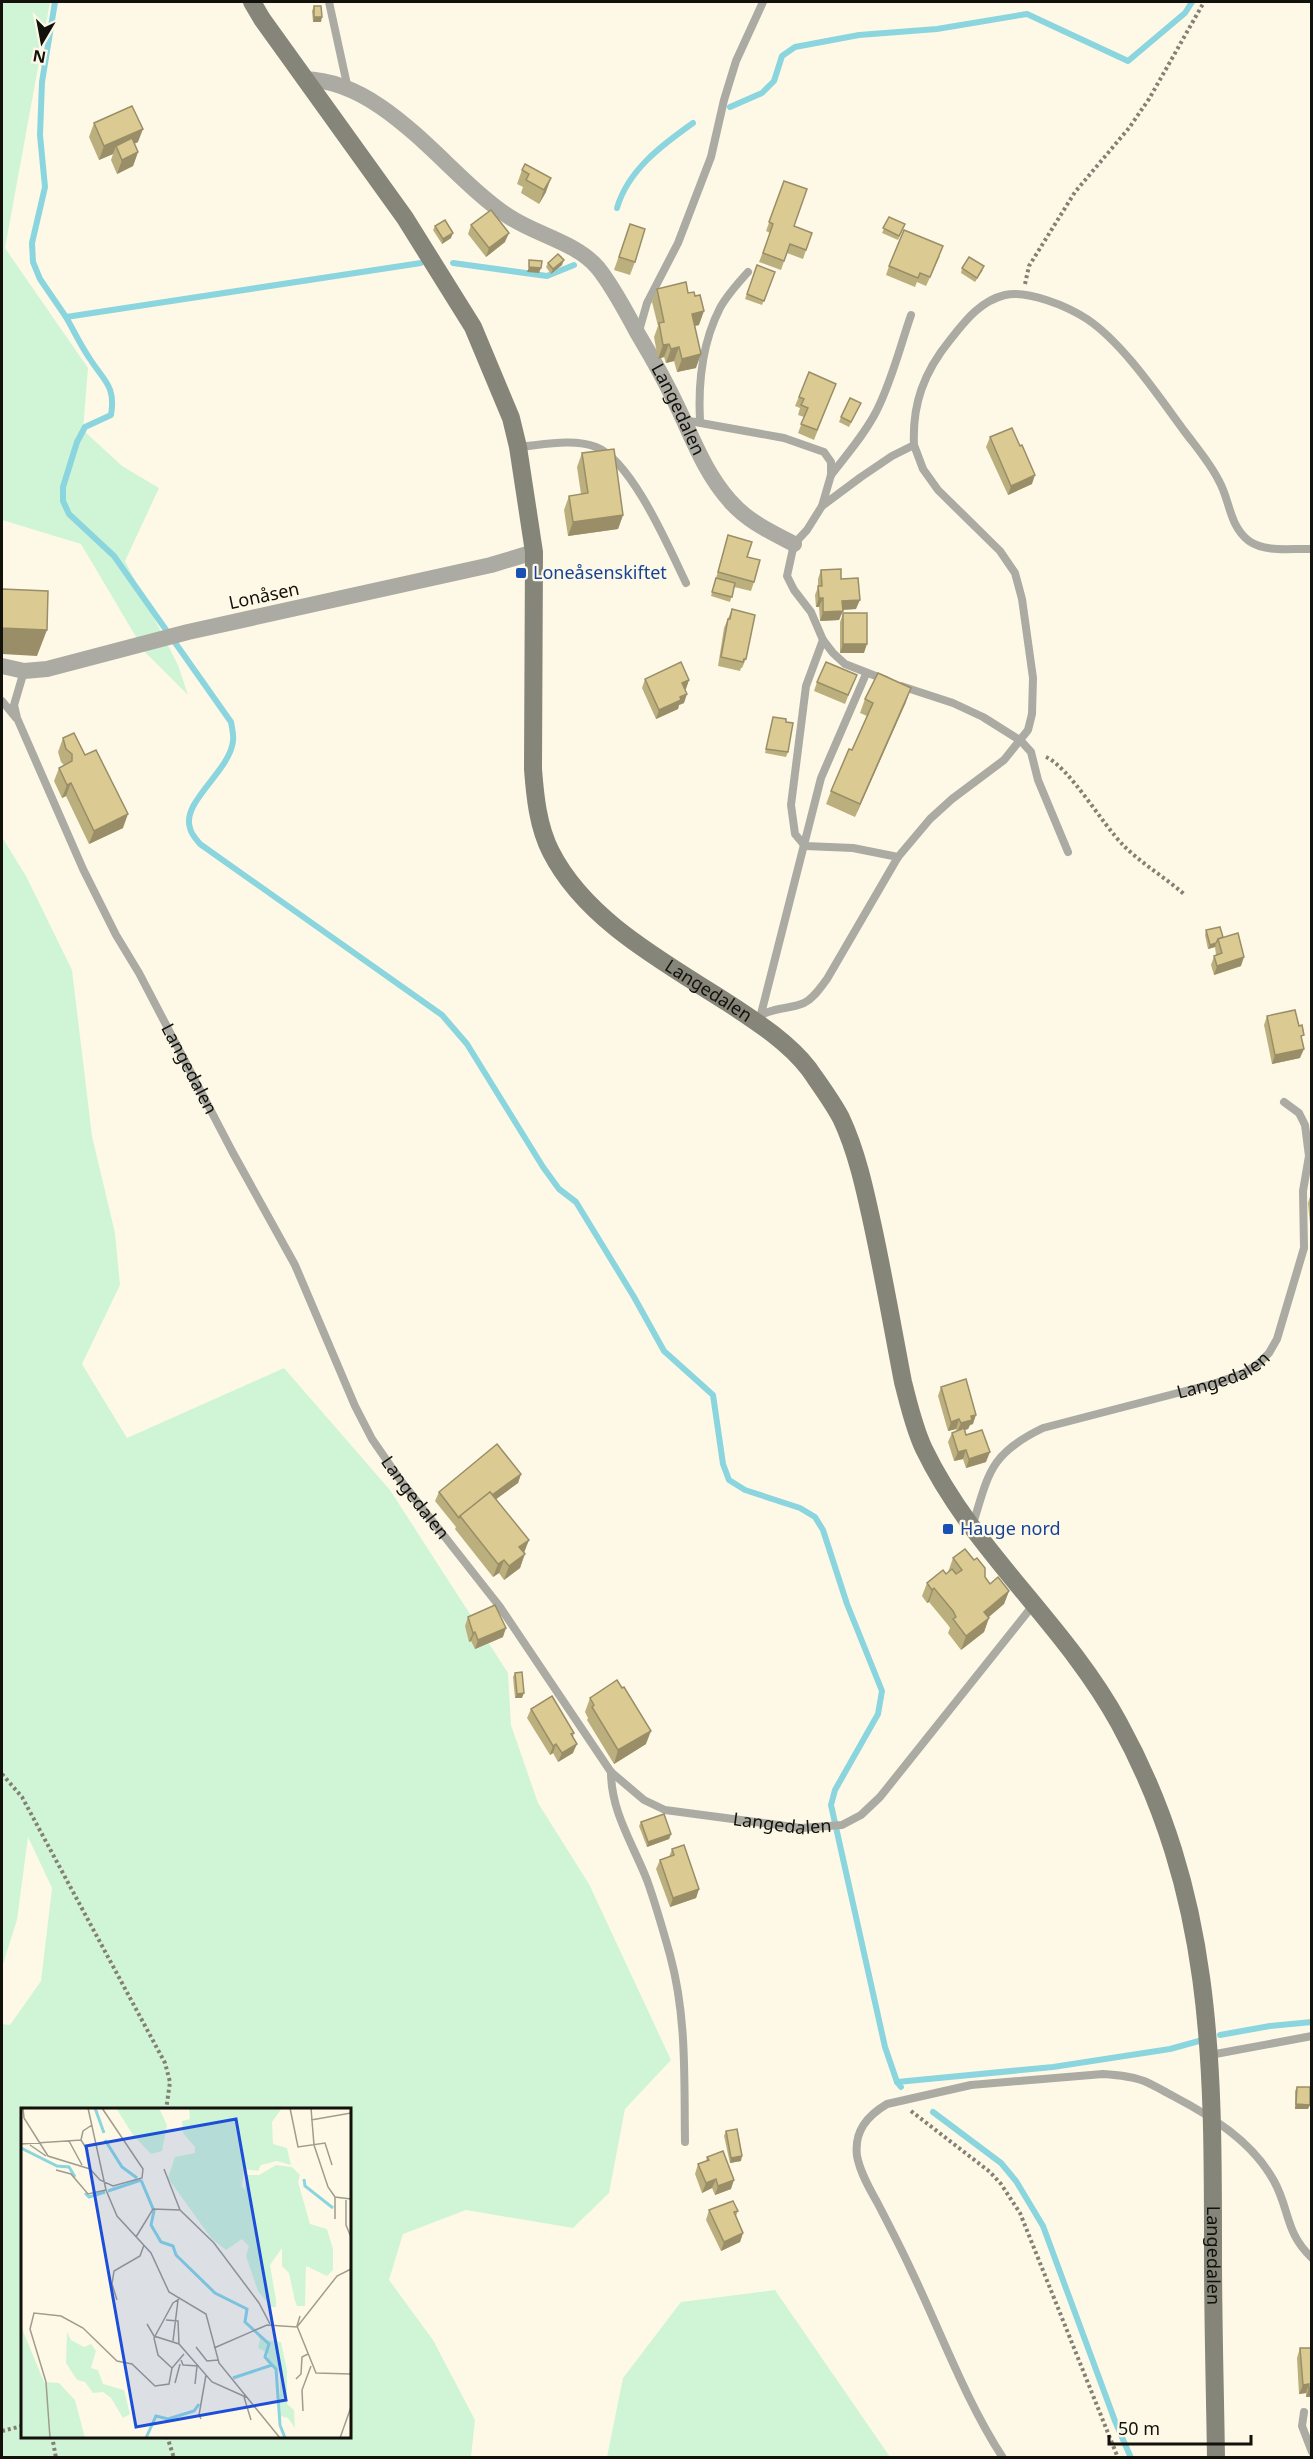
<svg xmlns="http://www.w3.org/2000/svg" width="1313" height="2459" font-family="'Noto Sans',sans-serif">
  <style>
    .green { fill: #d0f5d6; fill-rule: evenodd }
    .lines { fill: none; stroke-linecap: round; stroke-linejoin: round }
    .stream { stroke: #8bd6de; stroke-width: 6 }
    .path { stroke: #848075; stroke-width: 4; stroke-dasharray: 3 3; stroke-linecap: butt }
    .lane { stroke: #ababa3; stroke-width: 8 }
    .street { stroke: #ababa3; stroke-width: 16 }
    .secondary { stroke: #86857a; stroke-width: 18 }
    .wall { fill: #bcaf7e }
    .shaded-wall { fill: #998e67 }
    .building { fill: #dbcb93; stroke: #998e67; stroke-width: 1.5 }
    .transit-dot { fill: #1a4fb4; stroke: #fef9e7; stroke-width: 2 }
    .labels { text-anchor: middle; stroke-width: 4.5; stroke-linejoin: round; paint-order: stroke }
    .street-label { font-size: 18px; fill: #13110b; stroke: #fef9e7 }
    .transit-label { font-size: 18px; fill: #164399; stroke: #fef9e7; text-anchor: start }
    .inset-river { fill: none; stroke: #8bd6de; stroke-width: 3 }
    .inset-road { fill: none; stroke: #a09c8f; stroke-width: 1.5 }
    .view { fill: #1d4ed8; fill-opacity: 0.15; stroke: #1d4ed8; stroke-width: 3 }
    .inset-edge { fill: none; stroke: #13110b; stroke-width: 3 }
  </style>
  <rect width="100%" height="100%" fill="#fef9e7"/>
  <g class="green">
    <polygon points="2,2 50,2 5,248 88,368 83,430 122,466 159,488 125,561 178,665 188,695 145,652 81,544 2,520"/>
    <path d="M2,837L26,876L72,970L92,1136L115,1233L120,1285L82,1364L127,1438L284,1368L390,1490L508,1673L511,1725L538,1803L589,1884L671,2060L625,2109L609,2193L573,2228L466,2210L403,2234L389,2280L433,2340L475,2420L471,2457H2V2024L10,2025L41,1981L52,1888L28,1837L17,1920L2,1967ZM22,2110H350V2436H22Z"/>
    <polygon points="775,2290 890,2457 607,2457 623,2378 681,2302"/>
  </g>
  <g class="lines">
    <g class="stream">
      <polyline points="55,2 42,82 40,135 45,187 32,243 33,262 40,279 66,317 421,263"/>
      <polyline points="730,107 762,93 774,81 782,56 795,47 859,35 937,29 1027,14 1128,61 1185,13 1192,2"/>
      <path d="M617,208C628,170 662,145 693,123"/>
      <polyline points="453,263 547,276 574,265"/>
      <path d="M66,317C74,331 81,346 90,359C104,381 116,386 111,415L85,427L77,442L63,487V501L69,514L114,556L231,722C232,728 234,735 233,741C230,771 181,802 190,828C191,834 196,839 200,844L442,1015L467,1044L543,1167L559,1189L576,1202L634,1297L664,1351L713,1395L723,1464L729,1480L745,1490L800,1508L815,1517L823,1530L847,1604L882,1691L878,1714L835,1790L831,1805L885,2047L897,2082L901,2087"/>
      <polyline points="1220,2035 1270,2026 1312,2022"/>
      <polyline points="897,2082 1053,2067 1170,2049 1199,2041"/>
      <polyline points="933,2112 1001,2163 1016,2181 1043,2226 1115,2421 1131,2458"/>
    </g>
    <g class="path">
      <polyline points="1025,284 1029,266 1075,192 1129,128 1149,99 1204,2"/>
      <path d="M1046,757C1070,768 1102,824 1124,846C1142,864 1166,878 1185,895"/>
      <polyline points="2,1774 22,1797 165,2063 170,2082 166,2110"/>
      <polyline points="911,2111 990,2172 1001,2184 1020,2213 1118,2458"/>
      <polyline points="2,2431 22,2426"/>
      <polyline points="52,2436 56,2458"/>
      <polyline points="167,2436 174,2458"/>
    </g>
    <g class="lane">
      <polyline points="329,2 348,89"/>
      <polyline points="639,331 647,303 678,243 711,157 724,100 736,61 763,2"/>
      <polyline points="684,420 784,438 824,452 831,462 831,475 822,506"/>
      <path d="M700,422C698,384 702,343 720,308C727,295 738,283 748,272"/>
      <path d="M518,447C542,445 573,438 596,447C632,461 669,548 686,583"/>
      <path d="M831,475C847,454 865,434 877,410C892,380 900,347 911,315"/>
      <polyline points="823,640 806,686 791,805 795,834 805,846 853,848 898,857"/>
      <path id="s1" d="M24,671L14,705L17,718L83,869L116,935L139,973L233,1153L295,1265L355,1406L372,1439L401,1481L500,1607L611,1772L644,1800L665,1810L801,1828L842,1825L861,1815L880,1797L1034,1604"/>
      <path d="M886,680L845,664L833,653L823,640L811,612L794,590L787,576L794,544L807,530L822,506L861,477L892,456L914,445C912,404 924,372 950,340C965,321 980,301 1005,295C1028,290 1067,306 1087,319C1123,343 1159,397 1185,432C1197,448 1210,463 1219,481C1230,500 1229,526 1249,541C1266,553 1292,548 1312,549"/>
      <polyline points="901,686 953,703 983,717 1021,741 1031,752 1038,780 1068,852"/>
      <polyline points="2,701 16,718"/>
      <polyline points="761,1014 821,778 866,674"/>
      <path d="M755,1021C766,1007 788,1010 804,1003C814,998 820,988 827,979L898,857L930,819L952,799L1004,760L1028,730L1032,714L1033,678L1022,599L1015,573L1000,551L938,490L923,469L914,445"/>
      <path id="s2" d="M972,1527C989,1473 989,1454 1043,1428L1216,1383L1244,1373L1259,1363L1269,1353L1277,1339L1304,1248L1303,1191L1309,1156L1305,1125L1299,1113L1284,1102"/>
      <path d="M611,1772C611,1812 633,1844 647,1880C656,1905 663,1930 670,1955C687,2017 684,2079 685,2142"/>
      <polyline points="1210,2055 1312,2036"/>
      <polyline points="1304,2412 1302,2426 1312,2452"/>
      <path d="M1003,2458C965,2399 942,2335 912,2272C901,2248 889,2225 877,2202C869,2188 860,2172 857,2156C854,2131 867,2116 887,2104L971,2085L1103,2074C1117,2075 1131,2076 1144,2081C1154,2085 1163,2091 1173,2096C1211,2116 1252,2141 1274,2181C1290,2210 1285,2233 1312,2258"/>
    </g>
    <g class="street">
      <path id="s3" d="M304,79C387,81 445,174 508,216C536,235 576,242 598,268C614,288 626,312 638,334C653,359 667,384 679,410C694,442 706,474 730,501C747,521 771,532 794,544"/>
      <polyline points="2,666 24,671 47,669 188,632 491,565 534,552"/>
    </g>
    <path class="secondary" id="s4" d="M252,2L262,19L405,218L473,327L511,418L518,447L534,552L533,769C535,796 538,827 551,852C586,921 666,963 728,1003C757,1022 788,1042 809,1069C820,1085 832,1101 841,1118C857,1152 865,1190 873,1227C884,1278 893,1330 903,1382C909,1405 914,1428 924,1449C973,1551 1065,1624 1119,1723C1214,1896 1213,2063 1213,2254C1213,2322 1215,2390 1216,2458"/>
  </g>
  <g class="wall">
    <polygon points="314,6 321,22 313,22 312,11"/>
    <polygon points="94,123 138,142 134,144 138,152 133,166 117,174 111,160 113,154 99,160 89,137"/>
    <polygon points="525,164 546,192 539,204 521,193 523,187 517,184 522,170"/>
    <polygon points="784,181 794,226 812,233 803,259 787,253 781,270 759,262 770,233 766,231"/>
    <polygon points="889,217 903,229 898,240 882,233"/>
    <polygon points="630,224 635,262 630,275 614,270"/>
    <polygon points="471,225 505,242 486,257 468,234"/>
    <polygon points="435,226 451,238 442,244 433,230"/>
    <polygon points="940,256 926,286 917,282 915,287 886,275 889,266"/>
    <polygon points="548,263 562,265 551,274 546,267"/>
    <polygon points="757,265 775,272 762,305 745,299"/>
    <polygon points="962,268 983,270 975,282 961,273"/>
    <polygon points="657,289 688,293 699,325 695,326 696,368 677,372 674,361 666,363 664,357 658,359 654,337 658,326 652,302"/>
    <polygon points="809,372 836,384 814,440 798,433 804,417 798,415 800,408 795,406"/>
    <polygon points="861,403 849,427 839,422 841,417"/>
    <polygon points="990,437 1032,484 1008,495 986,447"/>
    <polygon points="582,453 623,515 618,529 568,536 564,510 569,496 581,494 577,467"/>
    <polygon points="728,535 747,557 754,582 751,591 734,587 730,602 711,596"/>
    <polygon points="821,570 841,579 856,609 843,610 839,620 820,621 819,607 816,607 815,595 818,587 818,579"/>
    <polygon points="732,609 746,659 742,668 741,668 740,671 718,666 724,628"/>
    <polygon points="843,613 864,653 840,653 840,622"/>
    <polygon points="645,679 689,680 685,689 684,703 679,705 678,709 656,719 642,688"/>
    <polygon points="817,682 853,684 845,704 814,691"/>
    <polygon points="865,699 906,702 855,817 826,804 831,791 852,750 867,716 860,713"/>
    <polygon points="773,717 788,752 786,757 765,753"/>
    <polygon points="63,738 123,828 89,844 66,796 62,798 54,781 59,768 64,765 61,762 58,752"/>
    <polygon points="1206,930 1223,937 1241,966 1214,975 1211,965 1214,956 1216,955 1215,947 1208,949 1205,935"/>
    <polygon points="1267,1016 1299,1026 1302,1041 1300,1058 1272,1064 1264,1025"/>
    <polygon points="1311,1193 1311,1234 1308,1203"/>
    <polygon points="941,1387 973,1424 970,1425 968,1429 965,1430 966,1435 986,1462 966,1468 963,1459 954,1461 948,1442 952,1433 957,1431 956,1429 948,1431 938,1396"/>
    <polygon points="521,1474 518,1483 496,1499 524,1553 520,1568 504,1580 499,1573 493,1577 455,1529 456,1527 435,1501 439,1492"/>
    <polygon points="953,1558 985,1577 990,1584 1009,1591 1004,1604 989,1617 984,1632 961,1650 948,1633 950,1628 948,1625 929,1602 927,1603 922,1596 927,1583 948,1572"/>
    <polygon points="468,1617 503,1637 475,1649 471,1641 469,1642 465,1626"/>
    <polygon points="515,1673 522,1698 515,1698 513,1677"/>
    <polygon points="590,1698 646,1744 614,1764 587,1720 588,1718 585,1712"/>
    <polygon points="531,1709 574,1733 573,1737 573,1753 558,1762 553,1753 550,1755 527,1718"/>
    <polygon points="641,1822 671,1834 669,1839 647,1847 639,1826"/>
    <polygon points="672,1849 699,1889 696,1898 670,1907 656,1869 660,1860 669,1857"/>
    <polygon points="1297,2087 1308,2109 1295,2109 1295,2091"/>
    <polygon points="726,2131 741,2161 730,2163 724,2136"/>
    <polygon points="707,2157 731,2189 715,2195 712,2188 702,2193 695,2174 698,2164 706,2161"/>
    <polygon points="709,2210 738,2211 736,2216 743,2233 740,2242 721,2251 706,2220"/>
    <polygon points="1300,2348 1311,2348 1311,2402 1310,2402 1310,2397 1306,2397 1306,2393 1299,2394 1297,2358"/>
  </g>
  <g class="shaded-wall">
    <polygon points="314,17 322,17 321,22 313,22"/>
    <polygon points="143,129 138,142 118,151 116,146 113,154 99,160 104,146"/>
    <polygon points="138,152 133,166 117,174 122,160"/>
    <polygon points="551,178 546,192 539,204 544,190"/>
    <polygon points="453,233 451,238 442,244 443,239"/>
    <polygon points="509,233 505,242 486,257 489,248"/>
    <polygon points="564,260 562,265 551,274 553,269"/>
    <polygon points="529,267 541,268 539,273 527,272"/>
    <polygon points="704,311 699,325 687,327 692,314"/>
    <polygon points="669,344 664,357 658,359 663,345"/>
    <polygon points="679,347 674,361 666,363 671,349"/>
    <polygon points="701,354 696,368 677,372 682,359"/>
    <polygon points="1035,475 1032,484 1008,495 1011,486"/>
    <polygon points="623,515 618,529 568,536 573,522"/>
    <polygon points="819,598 823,598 819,607 816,607"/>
    <polygon points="860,600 856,609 839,610 842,601"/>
    <polygon points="843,611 839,620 820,621 823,612"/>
    <polygon points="2,628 47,630 37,656 2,654"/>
    <polygon points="843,644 867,644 864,653 840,653"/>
    <polygon points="689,680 686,689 679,692 682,683"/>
    <polygon points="911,688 906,702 855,817 860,804"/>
    <polygon points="687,694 684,703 679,705 678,709 656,719 659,710"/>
    <polygon points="71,783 66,796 62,798 67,785"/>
    <polygon points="128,814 123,828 89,844 94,831"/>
    <polygon points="1216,943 1215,947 1208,949 1210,945"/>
    <polygon points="1244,957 1241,966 1214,975 1217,966"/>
    <polygon points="1304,1049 1300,1058 1272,1064 1275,1055"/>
    <polygon points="976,1415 973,1424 970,1425 968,1429 957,1432 961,1423 971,1416"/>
    <polygon points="959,1419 956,1429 948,1431 951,1422"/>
    <polygon points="966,1450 963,1459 954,1461 958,1452"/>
    <polygon points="990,1452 986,1462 966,1468 969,1459"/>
    <polygon points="521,1474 518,1483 465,1522 461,1517"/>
    <polygon points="529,1540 524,1553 519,1547"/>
    <polygon points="525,1554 520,1568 504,1580 509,1566"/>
    <polygon points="504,1560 499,1573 493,1577 498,1564"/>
    <polygon points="934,1588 929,1602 927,1603 932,1590"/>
    <polygon points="1009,1591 1004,1604 979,1625 984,1612"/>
    <polygon points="989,1618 984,1632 961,1650 966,1636"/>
    <polygon points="506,1628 503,1637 475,1649 478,1640"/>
    <polygon points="475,1632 471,1641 469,1642 473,1633"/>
    <polygon points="524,1693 522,1698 515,1698 517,1694"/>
    <polygon points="651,1731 646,1744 614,1764 618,1750"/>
    <polygon points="556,1744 553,1753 550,1755 553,1746"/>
    <polygon points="577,1744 573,1753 558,1762 562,1753"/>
    <polygon points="671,1834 669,1839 647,1847 648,1842"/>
    <polygon points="699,1889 696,1898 670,1907 673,1898"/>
    <polygon points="1296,2104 1310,2105 1308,2109 1295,2109"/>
    <polygon points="742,2156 741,2161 730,2163 731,2158"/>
    <polygon points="716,2179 712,2188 702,2193 706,2183"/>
    <polygon points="734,2180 731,2189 715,2195 718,2186"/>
    <polygon points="743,2233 740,2242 721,2251 724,2242"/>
    <polygon points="1309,2384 1306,2393 1299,2394 1303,2385"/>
    <polygon points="1311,2387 1311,2392 1310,2397 1306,2397 1309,2388"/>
  </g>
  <g class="building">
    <polygon points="314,6 321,6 322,17 314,17"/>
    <polygon points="132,106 143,129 104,146 94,123"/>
    <polygon points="132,138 138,152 122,160 116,146"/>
    <polygon points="525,164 551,178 544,190 526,180 529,174 522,170"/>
    <polygon points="784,181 807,189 794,226 812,233 806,250 790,244 784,261 763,253 773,224 769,222"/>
    <polygon points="491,210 509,233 489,248 471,225"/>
    <polygon points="889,217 905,224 899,236 883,228"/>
    <polygon points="445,220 453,233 443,239 435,226"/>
    <polygon points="630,224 645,229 635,262 619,257"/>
    <polygon points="904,230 943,246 930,277 920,273 918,278 889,266"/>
    <polygon points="558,254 564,260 553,269 548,263"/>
    <polygon points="969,257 984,266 977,278 962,268"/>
    <polygon points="529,260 542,261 541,268 529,267"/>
    <polygon points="757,265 775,272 764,301 747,294"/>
    <polygon points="686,282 688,293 694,292 695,296 700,295 704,311 692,314 701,354 682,359 679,347 671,349 669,344 663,345 659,323 664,322 657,289"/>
    <polygon points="809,372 836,384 817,430 801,424 808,408 801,405 804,399 799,397"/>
    <polygon points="850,398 861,403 851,422 841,417"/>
    <polygon points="1012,428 1020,446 1022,445 1035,475 1011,486 990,437"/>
    <polygon points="614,449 623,515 573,522 569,496 588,493 582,453"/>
    <polygon points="728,535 752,542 747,557 760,560 754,582 718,572"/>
    <polygon points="841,569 841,579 858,578 860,600 842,601 843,611 823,612 823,598 819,598 818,586 822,586 821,570"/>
    <polygon points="716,578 735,583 732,597 712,592"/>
    <polygon points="2,589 48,591 47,630 2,628"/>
    <polygon points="732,609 755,615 746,659 744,659 743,662 721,657 728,619 730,619"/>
    <rect x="843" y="613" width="24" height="31"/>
    <polygon points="681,662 689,680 682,683 687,694 680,697 681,700 659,710 645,679"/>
    <polygon points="826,662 857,675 848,695 817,682"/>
    <polygon points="878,673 911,688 860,804 831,791 849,749 852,750 873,703 865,699"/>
    <polygon points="773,717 786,719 786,722 793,723 788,752 766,749"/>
    <polygon points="74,733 85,755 96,750 128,814 94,831 71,783 67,785 59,768 72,761 72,754 66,749 63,738"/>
    <polygon points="1220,927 1223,937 1218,939 1216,943 1210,945 1206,930"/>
    <polygon points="1238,933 1244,957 1217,966 1214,956 1222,953 1218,939"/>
    <polygon points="1295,1010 1299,1026 1302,1025 1304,1035 1301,1036 1304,1049 1275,1055 1267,1016"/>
    <polygon points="966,1379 976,1415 971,1416 972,1420 961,1423 959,1419 951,1422 941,1387"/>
    <polygon points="964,1428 966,1435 982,1430 990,1452 969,1459 966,1450 958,1452 952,1433"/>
    <polygon points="497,1444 521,1474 492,1495 490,1492 460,1516 459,1518 439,1492"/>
    <polygon points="490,1492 529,1540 519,1547 525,1554 509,1566 504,1560 498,1564 460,1516"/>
    <polygon points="965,1549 974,1560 977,1558 985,1568 985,1577 990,1584 998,1577 1009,1591 984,1612 989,1618 966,1636 953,1619 956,1617 953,1611 934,1588 932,1590 927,1583 943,1570 946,1574 952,1569 956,1574 962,1570 953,1558"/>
    <polygon points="495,1605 506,1628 478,1640 475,1632 473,1633 468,1617"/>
    <polygon points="522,1672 524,1693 517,1694 515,1673"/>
    <polygon points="617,1680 622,1688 624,1687 651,1731 618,1750 592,1707 594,1705 590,1698"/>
    <polygon points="552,1696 574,1733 571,1734 577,1744 562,1753 556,1744 553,1746 531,1709"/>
    <polygon points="664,1814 671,1834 648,1842 641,1822"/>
    <polygon points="684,1845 699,1889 673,1898 660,1860 674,1855 672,1849"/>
    <polygon points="1297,2087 1310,2087 1310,2105 1296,2104"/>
    <polygon points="737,2129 742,2156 731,2158 726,2131"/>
    <polygon points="723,2151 734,2180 718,2186 716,2179 706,2183 698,2164 709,2160 707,2157"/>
    <polygon points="733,2201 738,2211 734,2212 743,2233 724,2242 709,2210"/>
    <polygon points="1300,2348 1311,2348 1311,2387 1309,2388 1309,2384 1303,2385"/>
  </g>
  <g class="transit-dot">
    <rect x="515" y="567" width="12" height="12" rx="3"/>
    <rect x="942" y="1523" width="12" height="12" rx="3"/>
  </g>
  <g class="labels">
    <g class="street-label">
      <text dy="6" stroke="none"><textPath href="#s3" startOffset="518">Langedalen</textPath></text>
      <text transform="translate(264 596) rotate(-12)" y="6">Lonåsen</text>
      <text dy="6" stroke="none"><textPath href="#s4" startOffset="1143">Langedalen</textPath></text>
      <text dy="6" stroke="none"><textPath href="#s1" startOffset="440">Langedalen</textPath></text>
      <text dy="6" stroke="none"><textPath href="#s2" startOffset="316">Langedalen</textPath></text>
      <text dy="6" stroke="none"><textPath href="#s1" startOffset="926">Langedalen</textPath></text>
      <text dy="6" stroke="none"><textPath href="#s1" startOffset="1448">Langedalen</textPath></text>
      <text dy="6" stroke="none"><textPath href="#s4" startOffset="2556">Langedalen</textPath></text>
    </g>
    <g class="transit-label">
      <text x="533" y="579">Loneåsenskiftet</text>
      <text x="960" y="1535">Hauge nord</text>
    </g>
  </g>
  <g transform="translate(21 2108)">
    <rect width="330" height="330" fill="#fef9e7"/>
    <path d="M95,0H138L146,17L141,43L130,46L112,27ZM168,0H261L251,14L252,36L266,40L270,57L256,53L240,57L237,63L223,61L221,78L224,82L225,67H238L255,57L271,59L279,67L277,74L289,116L306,121L312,141V162L306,168L285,158L284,198H276L274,193L268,165L261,158V140L249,157L255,192V199H250L237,183L225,148L228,138L221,131L205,142L190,130L147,70L154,49L174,45V39L162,25L161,13L169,11ZM229,217L245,232L260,234L266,262V296L273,302L274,320L267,310L259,308V264L247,252V245L237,240L239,231ZM0,218L23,274L38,275L54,292L64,330H0ZM46,224L50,232L63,239L70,236L75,243L70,260L77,262L82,276L103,282L109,306L102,310L90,290L82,284L72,285L64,274L56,272L45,255Z" fill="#d0f5d6"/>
    <path class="inset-river" d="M74,0L83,25M84,32L101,59L116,70M0,40L36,58L48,59L54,69M283,71L284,78L312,100M120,72L133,103L130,117L140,134L152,138L155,147L194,185L226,201L224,214L248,236L244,249L251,257M87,83L120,72M64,85L68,89L84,84M212,270L251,257L255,261L259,317L264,330M125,330L135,308L147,311L173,303L178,296"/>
    <path class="inset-road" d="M2,0L3,10L27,48L69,61L79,72L92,78L121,70L122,61L81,0M67,0L85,82L96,108L130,145L148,184L185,206L198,255L259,330M269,0L277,39L304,35L311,57M290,0L293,37L307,79L314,89L330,91M290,12L330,5M60,32L62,23L71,17M48,33L61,57M0,36L60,32L67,43M9,37L25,48M143,61L159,102M35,62L50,66L67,86L85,82M325,92V117L330,129M314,111V89M115,129L132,101L159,102L193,135L238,195L249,216M96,192L91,176L93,163L119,148L123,137M279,208L276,218L295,265L330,266M145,212L157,213L158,236M126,216L133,228L158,236L191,274L227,290M152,233L157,192M175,239L186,253L197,252M193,240L246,217L276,219L316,168L330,161M160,252L162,257L178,258M151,260L137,247L133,230L152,195L158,191M275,271L280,266L281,249L287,246M154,275L159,256M174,276L176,258M223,289L230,312M282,303L281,282L290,258M180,311L178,307L185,267M29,330L25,274L9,221L13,205L40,208L62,220L96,253L111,256L134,278L148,276L151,260L163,246M319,330L330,299"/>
    <path class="view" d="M215,11L265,292L115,319L65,38Z"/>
    <rect width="330" height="330" class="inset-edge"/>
  </g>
  <rect width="1313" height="2459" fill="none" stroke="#13110b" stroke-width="6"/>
  <g transform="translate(42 42) rotate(190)" stroke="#fef9e7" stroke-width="4.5" paint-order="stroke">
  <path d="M0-4.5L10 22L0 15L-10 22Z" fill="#13110b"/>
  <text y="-9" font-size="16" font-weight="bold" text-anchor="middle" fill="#13110b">N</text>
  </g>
  <path d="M1109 2435v9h142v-9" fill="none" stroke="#13110b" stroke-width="3"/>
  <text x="1118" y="2435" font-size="18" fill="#13110b" stroke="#fef9e7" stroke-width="4.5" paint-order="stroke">50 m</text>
</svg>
